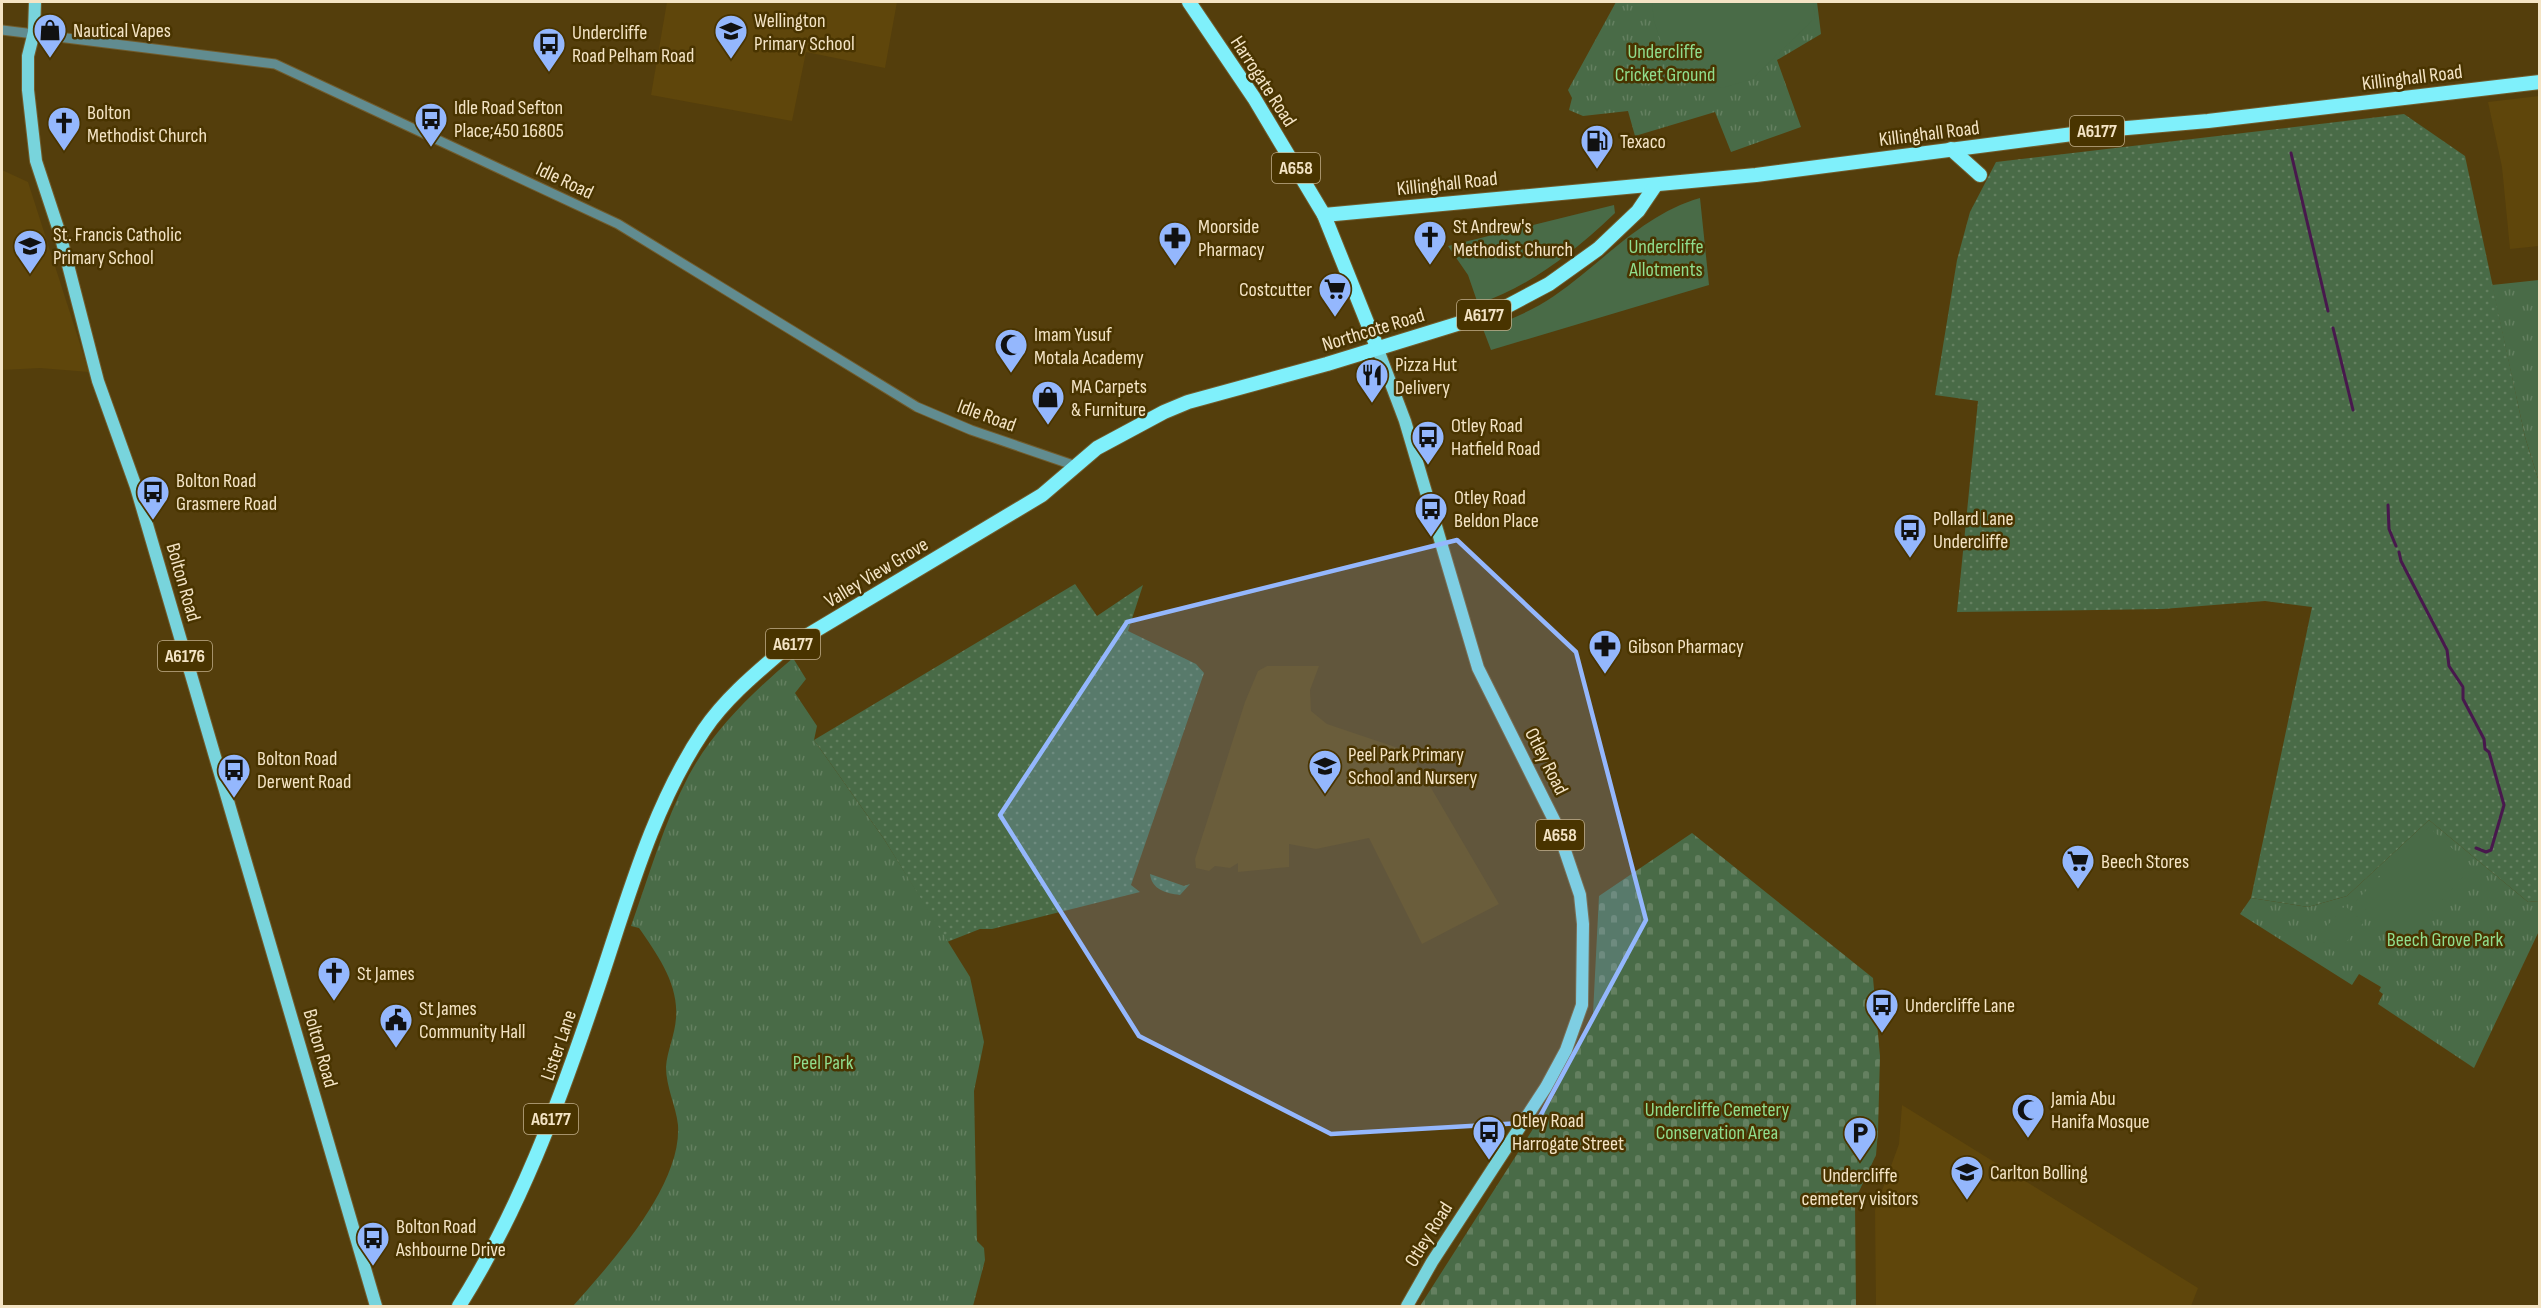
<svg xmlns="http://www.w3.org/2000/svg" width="2541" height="1308" font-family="'Sofia Sans Condensed',sans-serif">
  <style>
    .built { fill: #5f460b }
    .grass { fill: url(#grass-dots) }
    .cemetery { fill: url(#cemetery-stones) }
    .park { fill: url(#park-tufts) }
    .garden { fill: #496b47 }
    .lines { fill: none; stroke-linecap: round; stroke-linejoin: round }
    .stream { stroke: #48184d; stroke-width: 3 }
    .minor-casing { stroke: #715c2d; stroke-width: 11 }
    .major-casing { stroke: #715c2d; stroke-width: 14 }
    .highway-casing { stroke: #715c2d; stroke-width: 16 }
    .minor { stroke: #618c90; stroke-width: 9 }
    .major { stroke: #78d4dc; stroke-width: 12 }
    .highway { stroke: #7ff0fb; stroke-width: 14 }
    .marked { fill: #94b7fd; fill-opacity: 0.2; stroke: #94b7fd; stroke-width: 4.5; stroke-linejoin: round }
    .labels { text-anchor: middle; stroke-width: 5; stroke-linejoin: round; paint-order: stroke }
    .shield { fill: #493400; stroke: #c1af8a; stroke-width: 1.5 }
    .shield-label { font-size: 18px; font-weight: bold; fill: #f4e4c5 }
    .poi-label { font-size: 20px; fill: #f4e4c5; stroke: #493400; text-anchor: start }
    .park-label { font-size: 20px; fill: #90dd8d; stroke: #493400 }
    .street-label { font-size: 20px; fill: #f4e4c5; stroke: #493400 }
  </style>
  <defs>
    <pattern id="grass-dots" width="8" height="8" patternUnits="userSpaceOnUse" patternTransform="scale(1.5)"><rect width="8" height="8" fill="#496b47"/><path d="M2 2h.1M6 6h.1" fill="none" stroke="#648060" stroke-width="1.8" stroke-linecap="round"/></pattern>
    <pattern id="cemetery-stones" width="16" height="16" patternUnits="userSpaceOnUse" patternTransform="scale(1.5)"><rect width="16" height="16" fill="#496b47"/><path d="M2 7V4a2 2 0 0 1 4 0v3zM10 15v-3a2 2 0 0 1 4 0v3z" fill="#648060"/></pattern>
    <pattern id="park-tufts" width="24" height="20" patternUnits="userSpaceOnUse" patternTransform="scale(1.5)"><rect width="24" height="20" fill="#496b47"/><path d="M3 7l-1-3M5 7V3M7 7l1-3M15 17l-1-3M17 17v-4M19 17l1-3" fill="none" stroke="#648060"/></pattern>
  </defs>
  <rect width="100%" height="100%" fill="#543e0c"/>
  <g class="built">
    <polygon points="667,2 897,2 885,68 806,52 792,121 651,95"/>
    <polygon points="2539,96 2539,246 2510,249 2502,167 2488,102"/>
    <polygon points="2,170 28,182 89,372 40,368 2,370"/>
    <polygon points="1267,666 1319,666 1310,690 1311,711 1327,724 1410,752 1499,904 1422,944 1369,838 1316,849 1289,844 1289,867 1238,872 1238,863 1230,868 1215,866 1209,871 1196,868 1195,859 1245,702 1258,671"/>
    <polygon points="1902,1105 2198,1288 2191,1306 1876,1306 1875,1210 1899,1144"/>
  </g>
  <g class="grass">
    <polygon points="2404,114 2465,156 2525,437 2539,482 2539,901 2528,902 2429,820 2347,896 2308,907 2251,898 2312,607 2265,601 2163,609 1957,612 1978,401 1935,395 1957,260 1970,212 1996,162"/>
    <polygon points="1075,584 1097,616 1143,585 1128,631 1196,664 1204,673 1131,885 1140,892 992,929 980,929 947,942 884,839 814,740"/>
    <path d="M1150,874L1184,886L1190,884L1180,895C1166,893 1152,890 1150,874Z"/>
  </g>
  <polygon class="cemetery" points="1692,833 1873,978 1880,1056 1878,1132 1876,1155 1855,1200 1856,1306 1420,1306 1554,1096 1593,1014 1599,896"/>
  <g class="park">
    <polygon points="1616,2 1817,2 1821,34 1777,60 1801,127 1731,152 1715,112 1635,136 1628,111 1583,116 1569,110 1572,98 1568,90"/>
    <polygon points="2539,280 2540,280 2539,482 2525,437 2492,285"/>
    <path d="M793,658L806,679L795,693L817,726L814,740L884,839L970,977L984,1042L974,1091L977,1241L984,1248L985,1260L973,1306H573C611,1263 682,1186 678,1125C676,1106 666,1087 666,1067C667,1051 675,1035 676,1018C679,984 657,954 639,928L631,926C649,876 664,822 689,775C714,729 753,692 793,658Z"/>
    <polygon points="2429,820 2528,902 2539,901 2539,931 2474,1068 2378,1004 2383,994 2379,991 2381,987 2359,974 2352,985 2240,914 2251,898 2308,907 2347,896"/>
  </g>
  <g class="garden">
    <polygon points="1652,2 1813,2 1815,18 1752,79 1722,88 1676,74 1669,66 1654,21"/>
    <path d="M1700,198L1709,285L1491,350L1483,329C1508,321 1532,311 1554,296C1602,263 1643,214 1700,198Z"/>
    <path d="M1614,205L1615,213C1574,252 1532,285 1478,304L1468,275L1448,246Z"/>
    <polygon points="2429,827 2472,867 2403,943 2356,901"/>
    <polygon points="2345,906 2364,922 2336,953 2317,937"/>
  </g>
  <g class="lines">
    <g class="stream">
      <polyline points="2291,153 2328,311"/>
      <polyline points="2333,328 2353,410"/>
      <polyline points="2388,505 2389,529 2396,546"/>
      <polyline points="2399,552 2401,561 2447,650 2449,666 2463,687 2463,699 2484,739 2485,749 2489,752 2504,805 2491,850 2486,852 2476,848"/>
    </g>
    <g class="minor-casing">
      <polyline id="minor" points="2,30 275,64 618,224 917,407 971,430 1076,466"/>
    </g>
    <g class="major-casing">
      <g id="major">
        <polyline points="35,2 34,32 28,56 28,90 36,161 60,234 98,381 136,487 376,1306"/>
        <polyline points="1377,347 1405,421 1478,668 1556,824 1580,895 1583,924 1582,1005 1566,1050 1546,1087 1432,1262 1407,1306"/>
      </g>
    </g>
    <g class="highway-casing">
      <g id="highway">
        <polyline points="1189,2 1254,98 1324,215 1377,347"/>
        <polyline points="1951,149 1980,175"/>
        <polyline points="1324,215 1756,175 2104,130 2208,121 2540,82"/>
        <path d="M459,1306C519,1211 558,1106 594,999C625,909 650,810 704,730C725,699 755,674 783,650L1042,495L1097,448L1164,412L1188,402L1327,364L1470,320L1502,309L1549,284L1598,249L1638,211L1655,186"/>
      </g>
    </g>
    <use href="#minor" class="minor"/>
    <use href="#major" class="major"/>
    <use href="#highway" class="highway"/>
  </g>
  <path class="marked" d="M1457,540L1576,652L1646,920L1537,1122L1331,1134L1139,1036L1000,815L1127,622Z"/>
  <defs>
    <g id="shop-pin" transform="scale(1.725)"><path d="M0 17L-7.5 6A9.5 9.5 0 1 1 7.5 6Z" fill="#94b7fd" stroke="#493400"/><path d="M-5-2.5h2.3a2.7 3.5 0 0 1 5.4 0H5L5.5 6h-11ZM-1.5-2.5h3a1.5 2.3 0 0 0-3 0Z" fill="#111"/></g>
    <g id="school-pin" transform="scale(1.725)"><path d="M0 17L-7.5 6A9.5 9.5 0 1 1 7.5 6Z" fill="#94b7fd" stroke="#493400"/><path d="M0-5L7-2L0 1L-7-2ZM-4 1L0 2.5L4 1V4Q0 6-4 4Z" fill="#111"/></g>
    <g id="bus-pin" transform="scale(1.725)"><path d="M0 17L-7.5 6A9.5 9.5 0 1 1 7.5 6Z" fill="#94b7fd" stroke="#493400"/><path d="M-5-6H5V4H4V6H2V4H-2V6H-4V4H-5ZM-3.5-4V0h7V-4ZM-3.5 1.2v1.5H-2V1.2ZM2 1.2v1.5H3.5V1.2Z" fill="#111"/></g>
    <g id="church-pin" transform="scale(1.725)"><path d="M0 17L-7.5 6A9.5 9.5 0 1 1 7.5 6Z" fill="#94b7fd" stroke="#493400"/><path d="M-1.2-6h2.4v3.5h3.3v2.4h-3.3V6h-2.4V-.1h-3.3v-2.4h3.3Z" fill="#111"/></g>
    <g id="fuel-pin" transform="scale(1.725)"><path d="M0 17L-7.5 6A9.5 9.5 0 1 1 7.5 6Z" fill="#94b7fd" stroke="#493400"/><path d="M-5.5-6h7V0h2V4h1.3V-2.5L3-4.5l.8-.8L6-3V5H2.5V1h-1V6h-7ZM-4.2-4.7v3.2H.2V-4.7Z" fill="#111"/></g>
    <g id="pharmacy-pin" transform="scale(1.725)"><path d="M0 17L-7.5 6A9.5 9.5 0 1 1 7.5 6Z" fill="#94b7fd" stroke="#493400"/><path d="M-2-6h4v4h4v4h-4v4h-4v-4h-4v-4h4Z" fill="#111"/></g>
    <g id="supermarket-pin" transform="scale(1.725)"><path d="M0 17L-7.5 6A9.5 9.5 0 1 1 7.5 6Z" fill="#94b7fd" stroke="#493400"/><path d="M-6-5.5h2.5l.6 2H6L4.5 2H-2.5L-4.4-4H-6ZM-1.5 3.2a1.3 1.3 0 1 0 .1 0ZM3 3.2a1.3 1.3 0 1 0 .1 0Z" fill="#111"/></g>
    <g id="mosque-pin" transform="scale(1.725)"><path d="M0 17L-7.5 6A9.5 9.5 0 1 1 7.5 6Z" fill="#94b7fd" stroke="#493400"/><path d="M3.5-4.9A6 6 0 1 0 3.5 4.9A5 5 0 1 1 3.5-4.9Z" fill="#111"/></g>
    <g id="restaurant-pin" transform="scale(1.725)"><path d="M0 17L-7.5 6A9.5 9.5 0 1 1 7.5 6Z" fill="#94b7fd" stroke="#493400"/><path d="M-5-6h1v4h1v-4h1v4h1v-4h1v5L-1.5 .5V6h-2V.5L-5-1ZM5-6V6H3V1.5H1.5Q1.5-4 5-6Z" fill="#111"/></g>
    <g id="civic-pin" transform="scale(1.725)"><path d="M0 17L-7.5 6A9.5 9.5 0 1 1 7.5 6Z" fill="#94b7fd" stroke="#493400"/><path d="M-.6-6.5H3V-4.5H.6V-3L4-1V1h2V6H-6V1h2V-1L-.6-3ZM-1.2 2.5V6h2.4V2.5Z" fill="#111"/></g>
    <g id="parking-pin" transform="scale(1.725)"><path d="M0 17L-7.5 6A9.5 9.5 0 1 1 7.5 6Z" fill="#94b7fd" stroke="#493400"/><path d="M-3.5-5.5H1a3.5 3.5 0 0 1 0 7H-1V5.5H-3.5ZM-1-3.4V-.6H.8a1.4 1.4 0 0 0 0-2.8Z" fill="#111"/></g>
  </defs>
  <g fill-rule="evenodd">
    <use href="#shop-pin" x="50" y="30"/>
    <use href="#school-pin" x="731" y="31"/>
    <use href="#bus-pin" x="549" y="44"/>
    <use href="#bus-pin" x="431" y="119"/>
    <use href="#church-pin" x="64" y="123"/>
    <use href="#fuel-pin" x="1597" y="141"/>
    <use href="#church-pin" x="1430" y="237"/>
    <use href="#pharmacy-pin" x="1175" y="238"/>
    <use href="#school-pin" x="30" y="246"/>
    <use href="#supermarket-pin" x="1335" y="289"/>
    <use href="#mosque-pin" x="1011" y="345"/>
    <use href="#restaurant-pin" x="1372" y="375"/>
    <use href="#shop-pin" x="1048" y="397"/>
    <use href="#bus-pin" x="1428" y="437"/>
    <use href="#bus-pin" x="153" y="492"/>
    <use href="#bus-pin" x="1431" y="509"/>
    <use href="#bus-pin" x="1910" y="530"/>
    <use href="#pharmacy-pin" x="1605" y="646"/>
    <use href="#school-pin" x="1325" y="766"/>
    <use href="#bus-pin" x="234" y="770"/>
    <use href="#supermarket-pin" x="2078" y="861"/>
    <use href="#church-pin" x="334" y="973"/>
    <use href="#bus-pin" x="1882" y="1005"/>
    <use href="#civic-pin" x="396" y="1020"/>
    <use href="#mosque-pin" x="2028" y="1110"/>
    <use href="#bus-pin" x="1489" y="1132"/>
    <use href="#parking-pin" x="1860" y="1133"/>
    <use href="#school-pin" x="1967" y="1172"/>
    <use href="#bus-pin" x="373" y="1238"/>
  </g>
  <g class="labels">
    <g class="shield">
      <rect x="2070" y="116" width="54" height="30" rx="4.5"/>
      <rect x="1272" y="153" width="48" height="30" rx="4.5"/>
      <rect x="1457" y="300" width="54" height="30" rx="4.5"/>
      <rect x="766" y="629" width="54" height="30" rx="4.5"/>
      <rect x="158" y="641" width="54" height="30" rx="4.5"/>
      <rect x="1536" y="820" width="48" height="30" rx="4.5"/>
      <rect x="524" y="1104" width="54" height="30" rx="4.5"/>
    </g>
    <g class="shield-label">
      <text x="2097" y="137">A6177</text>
      <text x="1296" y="174">A658</text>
      <text x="1484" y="321">A6177</text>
      <text x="793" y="650">A6177</text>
      <text x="185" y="662">A6176</text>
      <text x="1560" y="841">A658</text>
      <text x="551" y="1125">A6177</text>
    </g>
    <g class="poi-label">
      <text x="754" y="27">Wellington<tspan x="754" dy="23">Primary School</tspan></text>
      <text x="73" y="37">Nautical Vapes</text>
      <text x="572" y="39">Undercliffe<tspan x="572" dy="23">Road Pelham Road</tspan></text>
      <text x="454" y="114">Idle Road Sefton<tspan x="454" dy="23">Place;450 16805</tspan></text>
      <text x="87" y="119">Bolton<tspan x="87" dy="23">Methodist Church</tspan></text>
      <text x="1620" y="148">Texaco</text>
      <text x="1198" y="233">Moorside<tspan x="1198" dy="23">Pharmacy</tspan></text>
      <text x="1453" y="233">St Andrew's<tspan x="1453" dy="23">Methodist Church</tspan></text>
      <text x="53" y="241">St. Francis Catholic<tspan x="53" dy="23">Primary School</tspan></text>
      <text x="1312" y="296" text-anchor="end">Costcutter</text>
      <text x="1034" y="341">Imam Yusuf<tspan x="1034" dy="23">Motala Academy</tspan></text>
      <text x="1395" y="371">Pizza Hut<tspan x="1395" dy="23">Delivery</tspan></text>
      <text x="1071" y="393">MA Carpets<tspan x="1071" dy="23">&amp; Furniture</tspan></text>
      <text x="1451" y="432">Otley Road<tspan x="1451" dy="23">Hatfield Road</tspan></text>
      <text x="176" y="487">Bolton Road<tspan x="176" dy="23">Grasmere Road</tspan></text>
      <text x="1454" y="504">Otley Road<tspan x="1454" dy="23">Beldon Place</tspan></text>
      <text x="1933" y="525">Pollard Lane<tspan x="1933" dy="23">Undercliffe</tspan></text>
      <text x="1628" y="653">Gibson Pharmacy</text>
      <text x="1348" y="761">Peel Park Primary<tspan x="1348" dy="23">School and Nursery</tspan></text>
      <text x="257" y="765">Bolton Road<tspan x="257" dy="23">Derwent Road</tspan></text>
      <text x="2101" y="868">Beech Stores</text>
      <text x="357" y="980">St James</text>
      <text x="1905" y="1012">Undercliffe Lane</text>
      <text x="419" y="1015">St James<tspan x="419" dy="23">Community Hall</tspan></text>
      <text x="2051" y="1105">Jamia Abu<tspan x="2051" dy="23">Hanifa Mosque</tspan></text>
      <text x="1512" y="1127">Otley Road<tspan x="1512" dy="23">Harrogate Street</tspan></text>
      <text x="1990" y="1179">Carlton Bolling</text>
      <text x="1860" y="1182" text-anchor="middle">Undercliffe<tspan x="1860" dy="23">cemetery visitors</tspan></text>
      <text x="396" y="1233">Bolton Road<tspan x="396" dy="23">Ashbourne Drive</tspan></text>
    </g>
    <g class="park-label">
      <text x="1665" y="58">Undercliffe<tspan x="1665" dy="23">Cricket Ground</tspan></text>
      <text x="1666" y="253">Undercliffe<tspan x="1666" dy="23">Allotments</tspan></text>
      <text x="2445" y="946">Beech Grove Park</text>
      <text x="823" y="1069">Peel Park</text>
      <text x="1717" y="1116">Undercliffe Cemetery<tspan x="1717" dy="23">Conservation Area</tspan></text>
    </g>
    <g class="street-label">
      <text transform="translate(2412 77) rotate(-7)" y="7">Killinghall Road</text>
      <text transform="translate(1264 81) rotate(57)" y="7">Harrogate Road</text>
      <text transform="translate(1929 133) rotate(-7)" y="7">Killinghall Road</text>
      <text transform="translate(565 180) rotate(25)" y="7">Idle Road</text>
      <text transform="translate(1447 183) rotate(-6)" y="7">Killinghall Road</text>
      <text transform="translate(1373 329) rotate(-17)" y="7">Northcote Road</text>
      <text transform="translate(987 415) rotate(20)" y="7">Idle Road</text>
      <text transform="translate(876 572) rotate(-31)" y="7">Valley View Grove</text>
      <text transform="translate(184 582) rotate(74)" y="7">Bolton Road</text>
      <text transform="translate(1547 761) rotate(63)" y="7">Otley Road</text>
      <text transform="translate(558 1045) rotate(-71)" y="7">Lister Lane</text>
      <text transform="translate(321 1048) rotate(74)" y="7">Bolton Road</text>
      <text transform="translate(1428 1234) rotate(-58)" y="7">Otley Road</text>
    </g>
  </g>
  <rect width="2541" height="1308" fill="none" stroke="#f4e4c5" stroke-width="6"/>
</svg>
